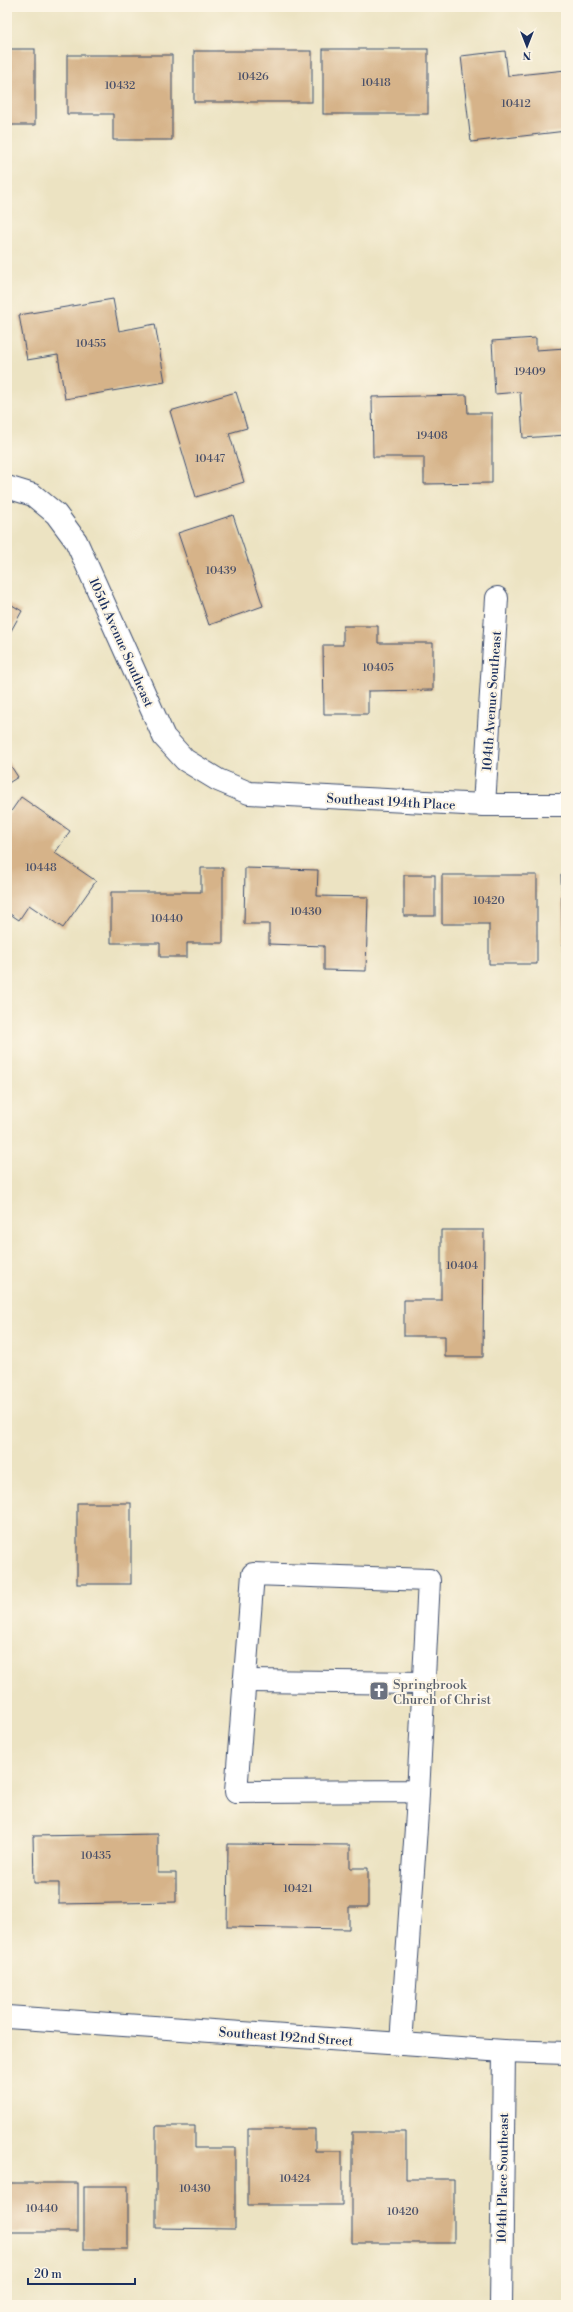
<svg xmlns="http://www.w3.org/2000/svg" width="573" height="2312" font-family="'Libre Bodoni',serif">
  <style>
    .building { fill: #d6b389 }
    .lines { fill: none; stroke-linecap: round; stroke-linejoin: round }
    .minor-casing { stroke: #3a4a6d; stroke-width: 24 }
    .minor { stroke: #fff; stroke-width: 22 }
    .labels { text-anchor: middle; stroke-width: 4; stroke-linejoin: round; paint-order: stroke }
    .number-label { font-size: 11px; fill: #4a5069 }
    .street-label { font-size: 13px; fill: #1b2f5e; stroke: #fcf5e5 }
    .worship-label { font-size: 13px; fill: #5b616d; stroke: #fcf5e5; text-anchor: start }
  </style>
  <rect width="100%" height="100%" fill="#fcf5e5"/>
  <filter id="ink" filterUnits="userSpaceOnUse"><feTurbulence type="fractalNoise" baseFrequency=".025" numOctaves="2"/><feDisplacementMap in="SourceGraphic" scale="8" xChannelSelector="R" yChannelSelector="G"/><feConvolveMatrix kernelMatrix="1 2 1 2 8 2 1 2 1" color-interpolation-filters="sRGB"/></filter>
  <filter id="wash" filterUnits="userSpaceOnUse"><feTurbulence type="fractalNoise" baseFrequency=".012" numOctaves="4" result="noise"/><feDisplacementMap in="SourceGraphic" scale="16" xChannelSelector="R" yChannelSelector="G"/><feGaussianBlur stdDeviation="0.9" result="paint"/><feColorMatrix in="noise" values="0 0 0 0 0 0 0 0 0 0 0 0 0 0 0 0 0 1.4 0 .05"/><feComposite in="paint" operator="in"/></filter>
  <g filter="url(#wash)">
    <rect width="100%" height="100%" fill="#ece3c2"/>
    <g id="blocks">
      <g class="building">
        <rect x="7" y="49" width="28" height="76"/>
        <rect x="323" y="49" width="105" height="65"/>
        <rect x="194" y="51" width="118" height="51"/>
        <polygon points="505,51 508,76 566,70 566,131 471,142 461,56"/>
        <polygon points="67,55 172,55 172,140 113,140 113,114 67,114"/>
        <polygon points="113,299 119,331 155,324 165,382 65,399 58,355 27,360 19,315"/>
        <polygon points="536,338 536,350 566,348 566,435 523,438 520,392 495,394 492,341"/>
        <polygon points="236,392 247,428 229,433 244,482 196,497 170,411"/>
        <polygon points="467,395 468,413 492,413 492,483 424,484 424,457 373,457 372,397"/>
        <polygon points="233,515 263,606 209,625 178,533"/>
        <polygon points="7,602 22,611 7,638"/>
        <polygon points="343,626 378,626 378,643 433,643 433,690 368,691 368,714 324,714 323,645 343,645"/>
        <polygon points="7,760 18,777 7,784"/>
        <polygon points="21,797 70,831 55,853 96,881 63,928 29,905 19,920 7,912 7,817"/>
        <polygon points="201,868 223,868 223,943 187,943 187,957 160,957 160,943 111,943 111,892 201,892"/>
        <polygon points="245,868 318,870 317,896 368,897 366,971 324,970 324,946 269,944 269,924 244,924"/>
        <rect x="404" y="875" width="31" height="41"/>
        <polygon points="442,875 537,875 537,964 489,964 489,924 442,924"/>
        <polygon points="561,875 566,875 566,953 563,953"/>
        <polygon points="441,1230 484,1230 483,1357 445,1357 445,1336 404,1336 404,1300 441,1300"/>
        <rect x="77" y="1503" width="54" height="81"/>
        <polygon points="158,1834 158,1873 176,1873 176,1902 59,1904 59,1883 34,1883 33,1836"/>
        <polygon points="228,1844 350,1845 350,1868 368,1868 368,1907 349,1907 349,1929 227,1927"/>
        <polygon points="156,2126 195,2126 195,2148 235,2148 235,2229 156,2228"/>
        <polygon points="248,2129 315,2129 315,2151 342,2151 342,2205 248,2205"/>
        <polygon points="352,2132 406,2132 406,2179 454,2179 454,2243 352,2243"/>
        <rect x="7" y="2183" width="71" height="49"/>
        <rect x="84" y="2186" width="44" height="63"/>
      </g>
    </g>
  </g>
  <g filter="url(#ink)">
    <use href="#blocks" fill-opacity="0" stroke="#3a4a6d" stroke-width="1"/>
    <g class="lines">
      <g class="minor-casing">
        <g id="minor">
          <polyline points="7,487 33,495 56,514 76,541 164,737 185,760 218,780 249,793 484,805 566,805"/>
          <polyline points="484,805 497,598"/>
          <polyline points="244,1681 424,1683"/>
          <polyline points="7,2017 504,2051 566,2053"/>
          <polyline points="401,2044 417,1813 429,1580 253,1574 236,1792 418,1791"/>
          <polyline points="501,2305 504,2051"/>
        </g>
      </g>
      <use href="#minor" class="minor"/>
    </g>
  </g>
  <defs>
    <g id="church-square" transform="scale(1)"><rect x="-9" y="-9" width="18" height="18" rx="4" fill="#6b7280" stroke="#fcf5e5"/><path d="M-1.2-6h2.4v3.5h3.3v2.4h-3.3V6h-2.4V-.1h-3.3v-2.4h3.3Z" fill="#fff"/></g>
  </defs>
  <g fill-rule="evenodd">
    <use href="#church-square" x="379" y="1691"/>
  </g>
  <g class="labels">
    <g class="number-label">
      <text x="253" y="80">10426</text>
      <text x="376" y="86">10418</text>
      <text x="120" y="89">10432</text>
      <text x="516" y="107">10412</text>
      <text x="91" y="347">10455</text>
      <text x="530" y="375">19409</text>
      <text x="432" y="439">19408</text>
      <text x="210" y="462">10447</text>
      <text x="221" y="574">10439</text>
      <text x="378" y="671">10405</text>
      <text x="41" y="871">10448</text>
      <text x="489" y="904">10420</text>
      <text x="306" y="915">10430</text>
      <text x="167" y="922">10440</text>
      <text x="462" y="1269">10404</text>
      <text x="96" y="1859">10435</text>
      <text x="298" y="1892">10421</text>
      <text x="295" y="2182">10424</text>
      <text x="195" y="2192">10430</text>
      <text x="42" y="2212">10440</text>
      <text x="403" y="2215">10420</text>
    </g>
    <g class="street-label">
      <text transform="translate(122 642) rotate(66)" y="5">105th Avenue Southeast</text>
      <text transform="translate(491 701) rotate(-86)" y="5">104th Avenue Southeast</text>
      <text transform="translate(391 801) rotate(3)" y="5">Southeast 194th Place</text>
      <text transform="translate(286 2036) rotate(4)" y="5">Southeast 192nd Street</text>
      <text transform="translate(502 2178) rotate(-89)" y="5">104th Place Southeast</text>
    </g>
    <g class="worship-label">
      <text x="393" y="1689">Springbrook<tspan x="393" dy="15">Church of Christ</tspan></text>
    </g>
  </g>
  <rect width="573" height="2312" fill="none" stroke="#fcf5e5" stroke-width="24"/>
  <g transform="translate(527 46) rotate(180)" stroke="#fcf5e5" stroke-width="3" paint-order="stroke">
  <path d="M0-3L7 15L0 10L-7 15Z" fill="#1b2f5e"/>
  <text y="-6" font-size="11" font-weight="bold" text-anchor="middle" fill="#1b2f5e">N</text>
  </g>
  <path d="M28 2278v6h107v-6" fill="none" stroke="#1b2f5e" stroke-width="2"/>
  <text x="34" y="2278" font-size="12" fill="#1b2f5e" stroke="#fcf5e5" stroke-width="3" paint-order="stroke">20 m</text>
</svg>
